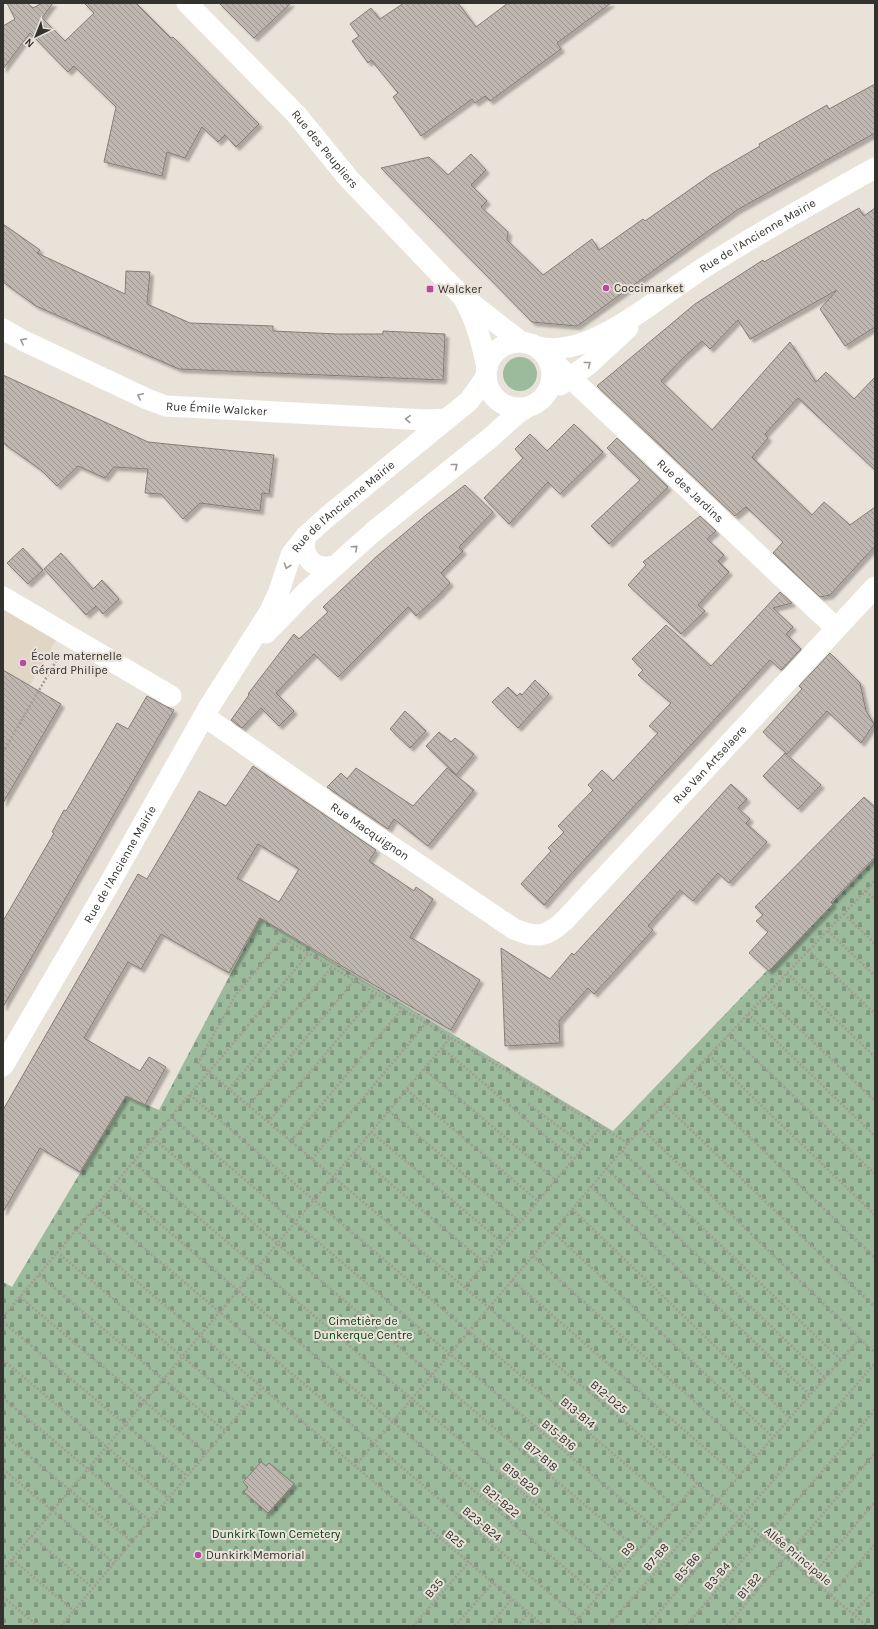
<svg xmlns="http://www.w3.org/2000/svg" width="878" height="1629" font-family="Karla,sans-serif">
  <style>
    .built { fill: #e1d5c6 }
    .green { fill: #9cba9c }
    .cemetery { fill: url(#cemetery-stones) }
    .building { fill: url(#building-back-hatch); stroke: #867d77; fill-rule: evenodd; filter: url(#shadow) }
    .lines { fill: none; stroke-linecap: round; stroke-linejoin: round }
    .path { stroke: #a29d96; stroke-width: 2.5; stroke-dasharray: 2 2; stroke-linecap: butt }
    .street { stroke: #fff; stroke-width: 21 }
    .oneway { stroke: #9a9896 }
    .poi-dot { fill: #b948a3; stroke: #e9e2d9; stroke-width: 1.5 }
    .labels { text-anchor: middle; stroke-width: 4; stroke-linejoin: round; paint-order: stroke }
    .street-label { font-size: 12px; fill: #34322e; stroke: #e9e2d9 }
    .poi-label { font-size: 12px; fill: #34322e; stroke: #e9e2d9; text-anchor: start }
    .park-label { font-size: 12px; fill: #043b0d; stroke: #e9e2d9 }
  </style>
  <defs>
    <pattern id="cemetery-stones" width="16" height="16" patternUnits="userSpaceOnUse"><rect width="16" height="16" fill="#9cba9c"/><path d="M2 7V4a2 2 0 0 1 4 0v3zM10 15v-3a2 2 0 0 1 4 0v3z" fill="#809880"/></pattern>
    <pattern id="building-back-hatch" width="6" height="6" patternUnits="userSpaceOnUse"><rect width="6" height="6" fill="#bfb6af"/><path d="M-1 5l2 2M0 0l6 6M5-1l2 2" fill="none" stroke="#9c958f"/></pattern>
    <filter id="shadow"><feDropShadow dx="3.5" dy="3.5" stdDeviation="1" flood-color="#0004"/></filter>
  </defs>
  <rect width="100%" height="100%" fill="#e9e2d9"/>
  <polygon class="built" points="3,608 56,640 3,733"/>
  <circle class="green" cx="520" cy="374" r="17"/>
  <polygon class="cemetery" points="875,858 875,1626 3,1626 3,1282 12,1287 126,1096 159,1110 260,918 613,1131"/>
  <g class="building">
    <polygon points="7,3 27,3 33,8 42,3 53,3 42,18 65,41 94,13 84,3 136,3 171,38 173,37 259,124 236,147 225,135 218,142 202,127 185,158 167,152 162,176 104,162 116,107 74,66 68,72 30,33 3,69 3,26 15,19"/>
    <polygon points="219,3 291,3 254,38"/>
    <polygon points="404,3 458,3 476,27 508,3 611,3 557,43 561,49 490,101 485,96 475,103 472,99 421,136 393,97 398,93 371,60 368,63 352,41 359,36 350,24 371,8 380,19"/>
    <polygon points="875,84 875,133 737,210 577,326 532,322 381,168 429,157 448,175 471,154 486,170 471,185 487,201 481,207 508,232 507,240 543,275 592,239 599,250 643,219 645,221 712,174 760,146 759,144 827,105 829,109"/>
    <polygon points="859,208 864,216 875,208 875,327 845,346 820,309 837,290 750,339 738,320 710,349 702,341 683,358 661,381 712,430 790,342 816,382 826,372 854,399 875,377 875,470 798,398 765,434 768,438 752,457 812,515 824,502 850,525 875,507 875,546 830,595 820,597 773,553 783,542 759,519 746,507 735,516 597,386 695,304 763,260 764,262"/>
    <polygon points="3,224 40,250 37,253 125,294 126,271 150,272 147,304 190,323 273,326 273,331 337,334 383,334 383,331 445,334 443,380 179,369 36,306 3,282"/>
    <polygon points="3,375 148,442 274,455 269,494 262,493 260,511 200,503 183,519 161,494 145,493 148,469 114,467 105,478 78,466 57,486 41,470 3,443"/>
    <polygon points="574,424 603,452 560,494 548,482 509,524 484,498 523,458 515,449 530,434 547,451"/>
    <polygon points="617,438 668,487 609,544 591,526 640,480 607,448"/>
    <polygon points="465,485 493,512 459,547 463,551 441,573 450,583 440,594 416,616 408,607 338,677 314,654 276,693 294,711 279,726 261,708 242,728 231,720 249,695 248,694 294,634 299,639 328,612 323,607 376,557 426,515"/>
    <polygon points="700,516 716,531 707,539 724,555 718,561 729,572 698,605 705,611 681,634 628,585 646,565 643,562"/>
    <polygon points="23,548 43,570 28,584 7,563"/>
    <polygon points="61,553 93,589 102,580 119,599 103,614 96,606 86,615 44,569"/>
    <polygon points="780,592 792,603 773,608 793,627 786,634 801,649 781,670 770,660 573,872 544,905 521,884 551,851 548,848 564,832 558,826 593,790 588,785 602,770 613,781 658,733 649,726 671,703 638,675 643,670 632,659 666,625 711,666"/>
    <polygon points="830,653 860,683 866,711 874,724 861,743 827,711 787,754 763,732 802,689 799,686"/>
    <polygon points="3,670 61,704 3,803"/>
    <polygon points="535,680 549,694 518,728 492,702 508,687 517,696 520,693 522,695"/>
    <polygon points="147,696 165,706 174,710 3,1007 3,921 54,833 52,832 64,810 66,811 117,723 128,729"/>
    <polygon points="405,711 426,731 410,748 390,729"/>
    <polygon points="439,732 451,742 455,738 474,754 456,775 426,746"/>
    <polygon points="785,753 821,785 798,809 763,776"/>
    <path d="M253,766L376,850L369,861L414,891L416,887L433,899L410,937L480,980L451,1030L260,918L229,973L161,934L141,969L128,962L84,1038L140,1071L149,1057L166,1067L145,1105L126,1096L80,1172L40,1148L3,1212V1110L138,874L147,879L199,791L226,806ZM258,844L299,869L279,902L237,878Z"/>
    <polygon points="356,768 413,806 447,768 474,790 428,846 394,819 388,829 327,787 341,773 347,779"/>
    <polygon points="731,784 747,799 738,808 750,819 746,823 767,842 729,883 718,873 693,901 680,890 648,926 653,930 594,994 588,988 559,1021 560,1043 505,1046 501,948 550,979 572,953 574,955"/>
    <polygon points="864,797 875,807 875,857 831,902 833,904 769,971 749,953 768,932 756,921 763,915 755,907"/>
    <polygon points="261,1462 266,1466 269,1463 294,1484 268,1513 244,1492 248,1487 243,1482"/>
  </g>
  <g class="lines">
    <g class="path">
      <polyline points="3,752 59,656"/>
      <polyline points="866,891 875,900"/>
      <polyline points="844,914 875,944"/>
      <polyline points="828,931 875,976"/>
      <polyline points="808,950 875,1014"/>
      <polyline points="787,973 875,1057"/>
      <polyline points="765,996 875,1101"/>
      <polyline points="748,1014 875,1136"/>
      <polyline points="729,1034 875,1174"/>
      <polyline points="442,1048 573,1159"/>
      <polyline points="709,1055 875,1215"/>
      <polyline points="424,1069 556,1180"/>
      <polyline points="688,1078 875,1258"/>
      <polyline points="229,1089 332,967"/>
      <polyline points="407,1090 538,1201"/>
      <polyline points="190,1095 676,1507"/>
      <polyline points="528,1104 585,1146"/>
      <polyline points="664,1104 875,1307"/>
      <polyline points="249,1105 354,981"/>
      <polyline points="389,1111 520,1222"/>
      <polyline points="171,1117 656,1529"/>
      <polyline points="268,1122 376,994"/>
      <polyline points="641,1128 875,1353"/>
      <polyline points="371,1132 503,1243"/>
      <polyline points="153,1138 638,1550"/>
      <polyline points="291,1141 402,1009"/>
      <polyline points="628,1143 283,938 235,996 198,1063 867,1626"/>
      <polyline points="622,1151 841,1360"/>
      <polyline points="354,1153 485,1263"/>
      <polyline points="312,1159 426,1023"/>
      <polyline points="133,1162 618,1574"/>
      <polyline points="606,1168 825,1378"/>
      <polyline points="114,1185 598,1596"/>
      <polyline points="591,1186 810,1395"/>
      <polyline points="96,1207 579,1618"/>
      <polyline points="572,1209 790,1418"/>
      <polyline points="76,1230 544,1626"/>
      <polyline points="553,1232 773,1437"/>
      <polyline points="57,1252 244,1408"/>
      <polyline points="533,1256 756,1457"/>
      <polyline points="39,1275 225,1431"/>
      <polyline points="512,1280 738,1477"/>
      <polyline points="465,1287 601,1127"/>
      <polyline points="20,1297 206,1453"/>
      <polyline points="3,1317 308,954"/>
      <polyline points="3,1322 187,1476"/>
      <polyline points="3,1360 168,1498"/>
      <polyline points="3,1398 150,1521"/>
      <polyline points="3,1434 132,1542"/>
      <polyline points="355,1466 635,1135 748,1014 875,881"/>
      <polyline points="3,1469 114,1563"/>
      <polyline points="31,1536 93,1588"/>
      <polyline points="764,1539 875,1410"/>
      <polyline points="12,1559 74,1611"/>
      <polyline points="3,1570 450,1038"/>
      <polyline points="810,1578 875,1502"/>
      <polyline points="831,1595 875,1544"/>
      <polyline points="3,1597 38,1626"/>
      <polyline points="853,1614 875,1589"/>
      <polyline points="61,1626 262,1387"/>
      <polyline points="413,1626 469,1562"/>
      <polyline points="455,1626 493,1583"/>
      <polyline points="489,1626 512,1599"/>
      <polyline points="517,1626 529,1613"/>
      <polyline points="572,1626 697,1483"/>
      <polyline points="608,1626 860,1338"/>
      <polyline points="647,1626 875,1363"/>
      <polyline points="686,1626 762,1537"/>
      <polyline points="727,1626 875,1453"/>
    </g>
    <g class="street">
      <path id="s1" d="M187,3L296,114L349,179L441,275L462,296L520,341"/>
      <path d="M465,301C477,323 482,344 487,368"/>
      <path id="s2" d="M3,329L24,341L147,399L166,406L426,420L447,419"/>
      <circle cx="519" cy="375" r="33"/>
      <path id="s3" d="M538,347C555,351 574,347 591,340C633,322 667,291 705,267C760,232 818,200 875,168"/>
      <path id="s4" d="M544,353L836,628"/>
      <polyline points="560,385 589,364 628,328"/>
      <path d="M306,536C300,557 314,571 335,566"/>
      <polyline points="3,597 171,696"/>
      <polyline points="266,633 305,593 373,532 490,438 518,413 526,408"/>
      <path id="s5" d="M204,716L366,829L514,929C537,939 547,937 565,920L875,587"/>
      <path id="s6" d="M3,1066L108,886L209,707L269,613L278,594L291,555L306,536L327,517L469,401L486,377"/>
    </g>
  </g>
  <defs><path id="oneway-chevron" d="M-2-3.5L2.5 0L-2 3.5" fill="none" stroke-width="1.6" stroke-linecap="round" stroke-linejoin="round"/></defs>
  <g class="oneway">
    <use href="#oneway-chevron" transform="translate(23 341) rotate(-153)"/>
    <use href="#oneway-chevron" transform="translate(588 364) rotate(-39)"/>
    <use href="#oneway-chevron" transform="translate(140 396) rotate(-155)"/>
    <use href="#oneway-chevron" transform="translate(408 419) rotate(-177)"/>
    <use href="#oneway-chevron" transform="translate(455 466) rotate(-39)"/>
    <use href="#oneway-chevron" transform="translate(355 548) rotate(-42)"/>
    <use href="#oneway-chevron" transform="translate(287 566) rotate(109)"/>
  </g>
  <g class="poi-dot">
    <circle cx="606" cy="288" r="4"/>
    <rect x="426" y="285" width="8" height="8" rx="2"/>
    <circle cx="23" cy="663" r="4"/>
    <circle cx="198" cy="1555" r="4"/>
  </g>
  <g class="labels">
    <g class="street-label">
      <text dy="4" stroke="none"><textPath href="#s1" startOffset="201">Rue des Peupliers</textPath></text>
      <text dy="4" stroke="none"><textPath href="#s3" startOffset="251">Rue de l'Ancienne Mairie</textPath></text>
      <text dy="4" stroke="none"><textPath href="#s2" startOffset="231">Rue Émile Walcker</textPath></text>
      <text dy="4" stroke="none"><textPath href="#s4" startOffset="201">Rue des Jardins</textPath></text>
      <text dy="4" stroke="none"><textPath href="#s6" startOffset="659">Rue de l'Ancienne Mairie</textPath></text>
      <text dy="4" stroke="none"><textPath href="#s5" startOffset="645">Rue Van Artselaere</textPath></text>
      <text dy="4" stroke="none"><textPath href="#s5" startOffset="202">Rue Macquignon</textPath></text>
      <text dy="4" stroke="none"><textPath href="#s6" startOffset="233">Rue de l'Ancienne Mairie</textPath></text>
      <text transform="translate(609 1397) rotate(40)" y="4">B12-D25</text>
      <text transform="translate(578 1413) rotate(40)" y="4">B13-B14</text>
      <text transform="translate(559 1435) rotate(40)" y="4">B15-B16</text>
      <text transform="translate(541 1456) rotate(40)" y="4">B17-B18</text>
      <text transform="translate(521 1479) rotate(40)" y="4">B19-B20</text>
      <text transform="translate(501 1501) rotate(40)" y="4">B21-B22</text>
      <text transform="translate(482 1524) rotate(40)" y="4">B23-B24</text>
      <text transform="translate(455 1539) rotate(40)" y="4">B25</text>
      <text transform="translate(628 1549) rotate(-49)" y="4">B9</text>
      <text transform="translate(798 1556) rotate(40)" y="4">Allée Principale</text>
      <text transform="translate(656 1557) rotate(-49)" y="4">B7-B8</text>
      <text transform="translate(687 1567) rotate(-49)" y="4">B5-B6</text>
      <text transform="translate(717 1576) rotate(-49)" y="4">B3-B4</text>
      <text transform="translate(749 1586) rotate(-49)" y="4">B1-B2</text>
      <text transform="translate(434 1588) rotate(-49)" y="4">B35</text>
    </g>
    <g class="poi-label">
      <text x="614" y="292">Coccimarket</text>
      <text x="438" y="293">Walcker</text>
      <text x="31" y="660">École maternelle<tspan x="31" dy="14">Gérard Philipe</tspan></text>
      <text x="206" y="1559">Dunkirk Memorial</text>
    </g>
    <g class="park-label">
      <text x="363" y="1325">Cimetière de<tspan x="363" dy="14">Dunkerque Centre</tspan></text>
      <text x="276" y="1538">Dunkirk Town Cemetery</text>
    </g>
  </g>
  <rect width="878" height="1629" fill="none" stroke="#34322e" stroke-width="8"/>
  <g transform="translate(36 36) rotate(223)" stroke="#e9e2d9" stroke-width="3" paint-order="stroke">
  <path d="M0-3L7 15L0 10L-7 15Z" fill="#34322e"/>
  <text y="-6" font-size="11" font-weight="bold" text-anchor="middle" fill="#34322e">N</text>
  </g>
</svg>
